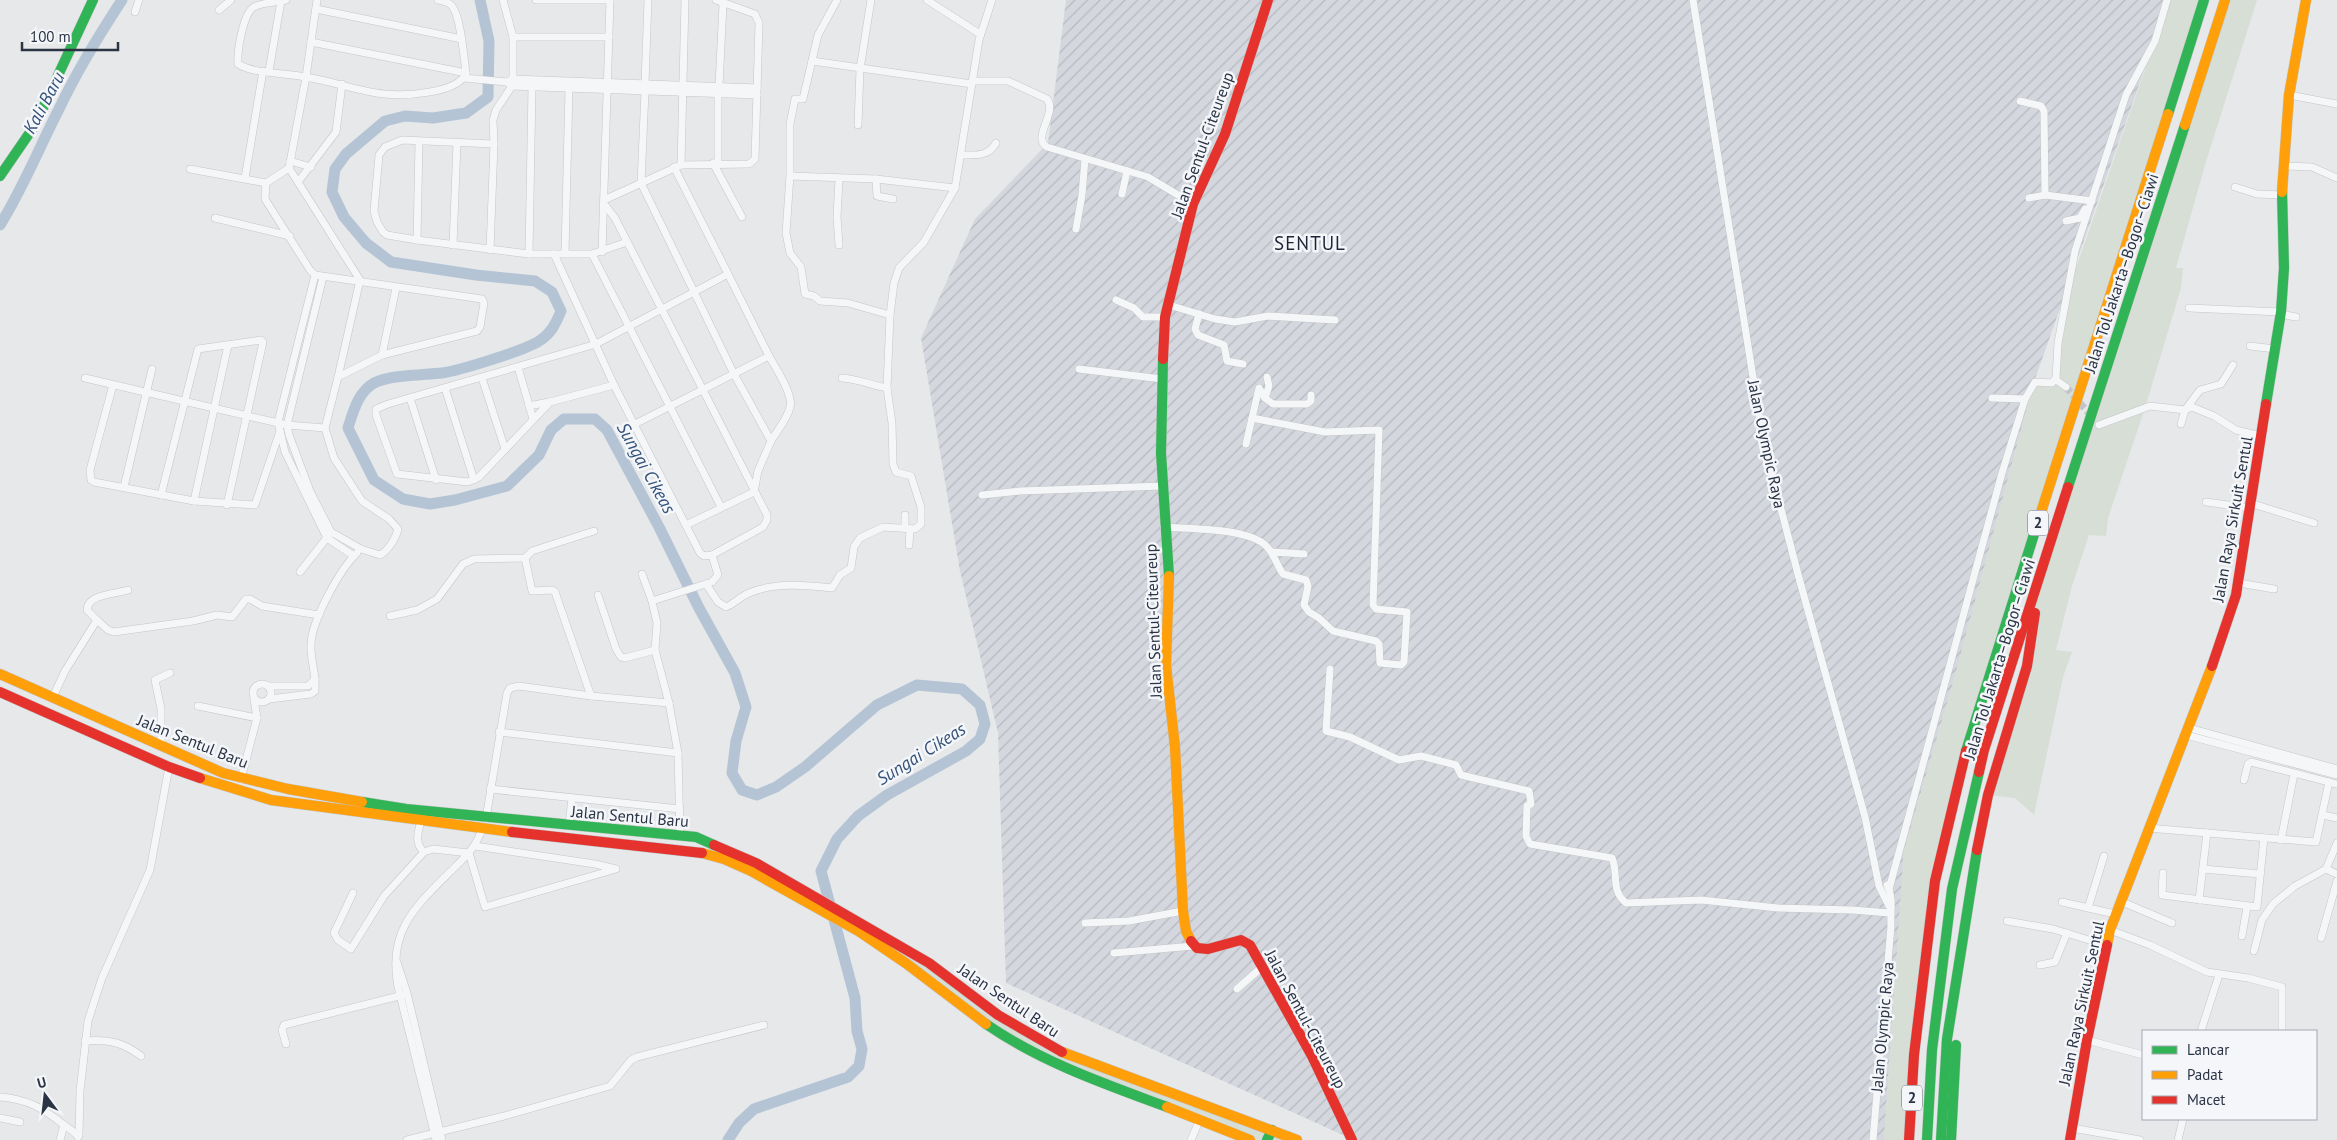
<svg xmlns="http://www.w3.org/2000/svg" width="2337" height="1140" font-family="'PT Sans',sans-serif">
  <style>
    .industrial { fill: url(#industrial-furrows) }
    .green { fill: #d6ded6 }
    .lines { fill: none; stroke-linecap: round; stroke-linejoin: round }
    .river { stroke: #b4c4d5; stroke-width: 11 }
    .street-tunnel { stroke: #c1c4c9; stroke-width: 7; stroke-dasharray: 7 3.5; stroke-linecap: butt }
    .street-casing { stroke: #c4c6c8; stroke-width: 8 }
    .fast-casing { stroke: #c4c6c8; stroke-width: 11 }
    .slow-casing { stroke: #c4c6c8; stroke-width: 11 }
    .jam-casing { stroke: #c4c6c8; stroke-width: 11 }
    .street { stroke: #f5f6f7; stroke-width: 7 }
    .fast { stroke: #30b455; stroke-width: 10 }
    .slow { stroke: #ff9f0a; stroke-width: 10 }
    .jam { stroke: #e5322d; stroke-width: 10 }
    .labels { text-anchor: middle; stroke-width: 5; stroke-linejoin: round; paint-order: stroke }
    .shield { fill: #f4f6f9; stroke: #676e7b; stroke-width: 1 }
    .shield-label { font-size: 15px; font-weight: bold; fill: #2b3445 }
    .street-label { font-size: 16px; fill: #2b3445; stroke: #f4f6f9 }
    .water-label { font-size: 18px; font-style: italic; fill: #34527a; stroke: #f4f6f9 }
    .quarter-label { font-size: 19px; letter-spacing: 1px; fill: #1d2536; stroke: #f4f6f9 }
  </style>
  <defs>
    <pattern id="industrial-furrows" width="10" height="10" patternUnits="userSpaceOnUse" patternTransform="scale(1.25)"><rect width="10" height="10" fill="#d4d7dd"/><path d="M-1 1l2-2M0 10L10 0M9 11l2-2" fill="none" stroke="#b6b9bf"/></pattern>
  </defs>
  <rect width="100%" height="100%" fill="#e6e8ea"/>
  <polygon class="industrial" points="1066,0 2164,0 2152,48 2034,382 1955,676 1904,851 1884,1140 1354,1140 1006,983 998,733 960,571 921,338 975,219 1048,143"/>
  <g class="green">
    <polygon points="2166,0 2204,0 2076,401 1946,834 1909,1140 1884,1140 1904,851 1953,683 2034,382 2052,383 2069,288 2155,41"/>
    <polygon points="2225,0 2257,0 2205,165 2176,268 2183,268 2181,288 2145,408 2108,518 2106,536 2089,535 2072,586 2056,650 2072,652 2063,677 2034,815 2015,798 1988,795 2027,666 2040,576"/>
    <polygon points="889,941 1048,1046 1287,1140 1249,1140 1083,1075 1007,1037 892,953"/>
  </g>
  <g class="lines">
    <g class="river">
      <path d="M480,0L489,41L488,97L466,113L433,118L405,116L385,121L346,154L335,169L332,192L344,217L366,243L391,262L476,275L535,281L552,292L561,311C556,323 551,334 539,341C526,350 458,371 442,373C423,375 390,375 374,383C358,392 353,412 348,428L374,480L403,499L430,504L455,500L507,486L539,455L551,430L564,419H595L607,430L659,527L699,608L735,673L746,707L736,741L732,773L742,790L757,795L776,787L805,767L877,705L917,685L962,689L980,705L985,724L980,739L966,751L887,795L858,816L837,839L821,871L855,998L857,1031L862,1049L859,1066L848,1077L754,1109L739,1123L728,1140"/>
      <path d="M0,225C23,188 39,148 59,109C77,71 99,35 122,0"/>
    </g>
    <polyline class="street-tunnel" points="2066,387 2092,417"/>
    <g class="street-casing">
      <g id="street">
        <path d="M286,0C276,3 263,2 254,7C243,13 237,52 238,64C254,74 286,73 305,77C332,81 358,91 384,94C403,96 458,94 466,73C464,59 461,17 452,6C449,2 443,1 438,0"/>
        <path d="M317,0L306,77L289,168L266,183L265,199L310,270L315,275L482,299L484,303L480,327L477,331L382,355L338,377L325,428L334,458L362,501L389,519L398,529C396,538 388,551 380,555L361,549L331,532L310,491L289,435L287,425L323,277"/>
        <polyline points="536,0 610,0"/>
        <polyline points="837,0 818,35 803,99 795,99 790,124 790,176 786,233 790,253 801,267 805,294 814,296 820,301 848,303 890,315"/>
        <polyline points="927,0 980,34"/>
        <polyline points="1693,0 1763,440 1799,578 1865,817 1879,886 1890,908"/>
        <polyline points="316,9 462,39"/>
        <polyline points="219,10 231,0"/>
        <polyline points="135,12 139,0"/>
        <polyline points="513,37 609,37"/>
        <polyline points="311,42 466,73"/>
        <polyline points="812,61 972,84"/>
        <polyline points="269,71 281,1"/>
        <polyline points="464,78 507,82"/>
        <path d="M973,81H1008L1047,99C1058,113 1031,137 1047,147L1148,177L1193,204"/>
        <polyline points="645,84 648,0"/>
        <polyline points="719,86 723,4"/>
        <polyline points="645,91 641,183 734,374 771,441 758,471 754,492 686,525"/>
        <polyline points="757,95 512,86 507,82 513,79 757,88"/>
        <polyline points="2289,95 2337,104"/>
        <polyline points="2020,101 2041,106 2044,111 2045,195 2092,201"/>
        <polyline points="858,125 860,69 871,0"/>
        <polyline points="494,144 402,140 385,147 379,155 374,211 377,222 383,232 387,235 417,240 529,254 592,254 627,242"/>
        <path d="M961,155C976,155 988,157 996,143"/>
        <polyline points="290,161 311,167"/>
        <polyline points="713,163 742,217"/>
        <polyline points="718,163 718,94"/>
        <polyline points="681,165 749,164 755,159 759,23 755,14 716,0"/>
        <polyline points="2283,166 2312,167 2337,178"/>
        <polyline points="289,168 360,280 338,377"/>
        <polyline points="190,169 266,183"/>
        <polyline points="790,176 876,179 955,188"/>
        <polyline points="245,178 263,71"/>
        <polyline points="839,179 837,217 839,245"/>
        <polyline points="876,179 877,196 893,199"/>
        <polyline points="298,182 336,132 342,84"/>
        <polyline points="2235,187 2257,194 2282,195"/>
        <polyline points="1122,194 1127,171"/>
        <polyline points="2029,198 2045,195"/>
        <polyline points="604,200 681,165 685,0"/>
        <polyline points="215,218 290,236"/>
        <polyline points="2066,221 2080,218 2085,209"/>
        <polyline points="1076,229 1082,195 1085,159"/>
        <polyline points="417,240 419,142"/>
        <polyline points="453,245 457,143"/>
        <polyline points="490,250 494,144 493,120 496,110 512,86 513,79 513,37 503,0"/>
        <polyline points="602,252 610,0"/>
        <polyline points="565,253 569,88"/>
        <polyline points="529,254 532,87"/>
        <polyline points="554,254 614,385 700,553 704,556 712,555 763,527 767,520 767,515 615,218 604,204"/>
        <polyline points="592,254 721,507"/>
        <polyline points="728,274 769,356"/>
        <polyline points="315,275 278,422 285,452 327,538 354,556"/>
        <polyline points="1116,300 1134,308 1143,317 1165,317"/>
        <polyline points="1169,305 1215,319 1235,322 1268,316 1335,320"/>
        <polyline points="2189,308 2281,312"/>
        <polyline points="1199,314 1195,329 1198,335 1224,345 1227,361 1243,364"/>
        <polyline points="2280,314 2296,317"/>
        <polyline points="2250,346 2275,349"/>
        <polyline points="382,355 396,288"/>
        <polyline points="518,367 533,419"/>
        <polyline points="1079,369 1162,379"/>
        <polyline points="85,378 287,425 325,428"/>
        <polyline points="482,378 505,449"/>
        <path d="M842,378C858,379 870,385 887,388"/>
        <polyline points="2056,380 2066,387"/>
        <polyline points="113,385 90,470 91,480 94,482 194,501 255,505 280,431"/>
        <polyline points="614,385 550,402 479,477 468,482 397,474 376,415 376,409 388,404 596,344 728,274 674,167"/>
        <polyline points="445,388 474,480"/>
        <polyline points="410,398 436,480"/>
        <polyline points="1265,398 1269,386 1267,377"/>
        <polyline points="1992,398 2025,399"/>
        <polyline points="529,406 549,402"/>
        <polyline points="1252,418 1259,388 1265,398 1273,404 1307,404 1311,401 1311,395"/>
        <path d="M635,424L769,356C775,367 794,395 790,407C788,418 777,431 771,441"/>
        <polyline points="2181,424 2185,410 2200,390 2221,384 2233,365"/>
        <polyline points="2099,425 2150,406 2185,410 2192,407 2214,416 2236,430 2261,436"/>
        <polyline points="124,487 152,369"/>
        <polyline points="161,495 198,349 261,340 263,342 227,505"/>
        <polyline points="982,495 1020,491 1162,486"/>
        <polyline points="194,501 228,345"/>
        <polyline points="2206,502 2250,508"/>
        <polyline points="2250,503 2314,523"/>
        <path d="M1164,527C1191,529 1243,528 1264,544C1274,552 1276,564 1283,574L1306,580L1308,586L1304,605L1309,612L1319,618L1333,631L1376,641L1379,644L1380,663L1401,665L1404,662L1407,612L1376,609L1373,605L1379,430L1325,432L1252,418L1246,444"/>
        <polyline points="905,528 905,515"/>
        <polyline points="909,545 910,529"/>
        <polyline points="1272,552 1304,554"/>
        <polyline points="525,558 532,591 552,590 555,592 591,696"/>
        <polyline points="300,572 329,535"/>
        <polyline points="642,574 652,601 657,623 655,650 669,703 678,753 680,835"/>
        <polyline points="2239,583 2274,589"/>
        <path d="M706,584L718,602L726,607C734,604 741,596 749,593C775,582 806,585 832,588L840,575L851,568L854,547L860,538L883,527L915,529L921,524V507L911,476L896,472L893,464L892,423L887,388L890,315L894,283L899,268L924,242L955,188L979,40L992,0"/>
        <polyline points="598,595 616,649 621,657 625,658 655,650"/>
        <polyline points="652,601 712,582 718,575 712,555"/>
        <polyline points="390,616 417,610 437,599 463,564 474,559 525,558 532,551 594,531"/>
        <path d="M97,620L87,610C87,594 116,594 128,590"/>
        <path d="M1330,669L1326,731L1350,737L1399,760L1421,756L1456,765L1461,775L1529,791L1531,804L1527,806L1526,836L1530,844L1612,858C1619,874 1610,890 1626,903L1701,900L1778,908L1852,910L1890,913"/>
        <circle cx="262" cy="693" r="9"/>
        <polyline points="268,686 308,686 315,679"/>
        <polyline points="53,697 65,671 97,620 108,630 114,632 193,621 217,615 232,617 246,599 250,599 262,606 319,615"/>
        <path d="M269,699L311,694L315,691C317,675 310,660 311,645C311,622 340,569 357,553"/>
        <polyline points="198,706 257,718"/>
        <polyline points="2189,728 2337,769"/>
        <polyline points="499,732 678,753"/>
        <polyline points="2186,735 2337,775"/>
        <polyline points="161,746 161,709 155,680 170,673"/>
        <polyline points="241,779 257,718 254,699"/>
        <polyline points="2244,780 2248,764 2251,762 2337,784"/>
        <polyline points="490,789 680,809"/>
        <polyline points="2323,815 2337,818"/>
        <polyline points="486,818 507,693 510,688 519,686 591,696 669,703"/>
        <path d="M421,821C418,832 414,843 424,852"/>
        <polyline points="569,825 572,798"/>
        <polyline points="2148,828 2316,842 2329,782"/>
        <polyline points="2281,840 2294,774"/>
        <polyline points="2203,869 2260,874"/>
        <polyline points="2326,869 2337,874"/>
        <polyline points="2163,873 2162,895 2257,907 2264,838"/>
        <polyline points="1889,889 2002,473 2025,399 2035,382 2052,383 2056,378 2058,343 2075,251 2126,95 2155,41 2167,0"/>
        <polyline points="353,893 334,933 338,940 351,949 384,896 424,852 433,849 469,853 485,907 616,869 595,864 475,846"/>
        <polyline points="2199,900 2207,833"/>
        <polyline points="2120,901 2172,923"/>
        <polyline points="2062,902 2115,914"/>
        <polyline points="2088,908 2104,856"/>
        <polyline points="2007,921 2053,929 2105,945"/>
        <polyline points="1085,923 1129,921 1183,911"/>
        <polyline points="2110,930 2150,945 2207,972 2248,978 2282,987 2282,1031"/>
        <polyline points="2242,936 2247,907"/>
        <polyline points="2321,938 2337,881"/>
        <polyline points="2254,951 2262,920 2273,904 2295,886 2326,869 2337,843"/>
        <polyline points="1114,953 1193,946"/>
        <polyline points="397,962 407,993 442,1140"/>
        <polyline points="2040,965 2055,962 2067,933"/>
        <polyline points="1237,989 1262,967"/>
        <polyline points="2201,1031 2219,975"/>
        <polyline points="2087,1040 2143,1055"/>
        <path d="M85,1041C107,1039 123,1042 141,1056"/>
        <polyline points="286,1044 282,1030 284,1025 403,995"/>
        <path d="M0,1097C27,1099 43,1108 64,1125C69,1129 76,1132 78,1137"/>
        <polyline points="0,1118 20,1122"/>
        <polyline points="2072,1128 2140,1140"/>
        <polyline points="79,1135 80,1091 88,1021 102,978 150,870 169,767"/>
        <polyline points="60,1140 64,1125"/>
        <polyline points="407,1140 504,1116 610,1086 631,1060 637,1057 764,1025"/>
        <path d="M436,1140L398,987C387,930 416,906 453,869C466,856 476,847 482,829"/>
        <polyline points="1191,1140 1200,1119"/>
        <path d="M1873,1140L1891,926C1890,912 1894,898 1887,885"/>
        <polyline points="2178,1140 2183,1119"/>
      </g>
    </g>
    <g class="fast-casing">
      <g id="fast">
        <polyline points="2168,114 2204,0"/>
        <polyline points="0,176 35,125 93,0"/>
        <polyline points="1163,359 1161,453 1169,576"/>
        <polyline points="2266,404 2281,312 2284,268 2282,192"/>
        <polyline points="2068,487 2185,125"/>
        <polyline points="1966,751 2036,528"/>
        <polyline points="362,802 406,809 696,837 714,845"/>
        <path d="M986,1024C1041,1062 1105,1084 1167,1107"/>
        <polyline points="1267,1140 1272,1130"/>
        <polyline points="1927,1140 1932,1050 1952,889 1979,772"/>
        <polyline points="1941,1140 1947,1039 1977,850"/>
        <polyline points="1951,1140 1956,1045"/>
      </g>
    </g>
    <g class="slow-casing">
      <g id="slow">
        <polyline points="2185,125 2225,0"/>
        <polyline points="2282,192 2289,95 2306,0"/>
        <polyline points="2036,528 2168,114"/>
        <polyline points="1169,576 1166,665 1175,747 1183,911 1186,931 1191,941"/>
        <polyline points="0,674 223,773 288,789 362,802"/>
        <polyline points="200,778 271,800 512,832"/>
        <polyline points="702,853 724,859 751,871 860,932 907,964 986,1024"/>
        <polyline points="2107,945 2110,930 2212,666"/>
        <polyline points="1062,1052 1297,1140"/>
        <polyline points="1167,1107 1250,1140"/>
      </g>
    </g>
    <g class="jam-casing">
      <g id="jam">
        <polyline points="1163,359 1165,317 1193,204 1225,134 1268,0"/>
        <polyline points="2212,666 2236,595 2266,404"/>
        <polyline points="0,692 169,767 200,778"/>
        <polyline points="1979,772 1984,750 2068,487"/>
        <polyline points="512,832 702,853"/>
        <polyline points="714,845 756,863 929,963 998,1015 1062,1052"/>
        <polyline points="1977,850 1988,795 2027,666 2035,613"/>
        <polyline points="1191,941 1197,948 1208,949 1241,940 1250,945 1312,1056 1352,1140"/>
        <polyline points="1909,1140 1914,1055 1935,881 1966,751"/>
        <polyline points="2070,1140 2087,1040 2107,945"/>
      </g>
    </g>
    <use href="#street" class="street"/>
    <use href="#fast" class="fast"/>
    <use href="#slow" class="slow"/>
    <use href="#jam" class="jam"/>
  </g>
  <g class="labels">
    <g class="shield">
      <rect x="2028" y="510.5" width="20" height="25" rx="4"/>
      <rect x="1902" y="1085.5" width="20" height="25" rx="4"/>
    </g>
    <g class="shield-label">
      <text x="2038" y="528">2</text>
      <text x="1912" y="1103">2</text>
    </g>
    <g class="street-label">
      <text transform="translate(1202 145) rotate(-70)" y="6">Jalan Sentul-Citeureup</text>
      <text transform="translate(2121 273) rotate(-72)" y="6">Jalan Tol Jakarta–Bogor–Ciawi</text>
      <text transform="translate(1767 444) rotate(78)" y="6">Jalan Olympic Raya</text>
      <text transform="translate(2232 519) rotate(-80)" y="6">Jalan Raya Sirkuit Sentul</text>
      <text transform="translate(1153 621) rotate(-92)" y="6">Jalan Sentul-Citeureup</text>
      <text transform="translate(1999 659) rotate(-73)" y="6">Jalan Tol Jakarta–Bogor–Ciawi</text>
      <text transform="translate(193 741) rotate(22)" y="6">Jalan Sentul Baru</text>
      <text transform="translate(630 816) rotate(5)" y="6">Jalan Sentul Baru</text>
      <text transform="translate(1009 1000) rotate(34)" y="6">Jalan Sentul Baru</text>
      <text transform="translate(2081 1003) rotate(-78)" y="6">Jalan Raya Sirkuit Sentul</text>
      <text transform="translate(1306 1019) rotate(62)" y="6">Jalan Sentul-Citeureup</text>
      <text transform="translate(1882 1027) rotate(-85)" y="6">Jalan Olympic Raya</text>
    </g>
    <g class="water-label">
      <text transform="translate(44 103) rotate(-62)" y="6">Kali Baru</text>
      <text transform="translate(646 468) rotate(61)" y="6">Sungai Cikeas</text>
      <text transform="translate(921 754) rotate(-32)" y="6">Sungai Cikeas</text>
    </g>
    <g class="quarter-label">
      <text x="1310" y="250">SENTUL</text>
    </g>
  </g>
  <rect x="2142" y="1030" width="175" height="90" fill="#f4f6f9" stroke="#a4a8b1"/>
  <rect x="2152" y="1046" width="25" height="8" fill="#30b455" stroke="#a4a8b1"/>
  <text x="2187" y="1055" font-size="15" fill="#2b3445">Lancar</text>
  <rect x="2152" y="1071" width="25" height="8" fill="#ff9f0a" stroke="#a4a8b1"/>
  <text x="2187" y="1080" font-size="15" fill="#2b3445">Padat</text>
  <rect x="2152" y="1096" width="25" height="8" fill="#e5322d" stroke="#a4a8b1"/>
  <text x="2187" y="1105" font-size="15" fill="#2b3445">Macet</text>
  <g transform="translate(45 1095) rotate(345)" stroke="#f4f6f9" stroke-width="4" paint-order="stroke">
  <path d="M0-4L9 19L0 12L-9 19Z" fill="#2b3445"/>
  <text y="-8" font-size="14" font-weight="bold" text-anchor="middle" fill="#2b3445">U</text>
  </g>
  <path d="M22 42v8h96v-8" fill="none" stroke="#2b3445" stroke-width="2.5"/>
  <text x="30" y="42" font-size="15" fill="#2b3445" stroke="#f4f6f9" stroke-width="4" paint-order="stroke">100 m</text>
</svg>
